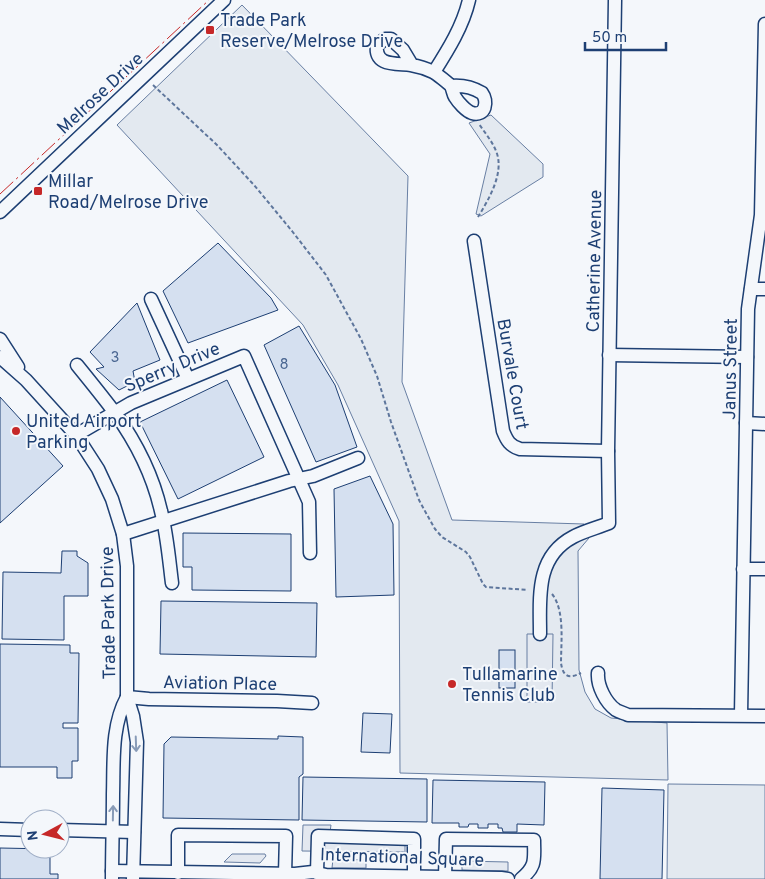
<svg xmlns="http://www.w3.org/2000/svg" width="765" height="879" font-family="Overpass,sans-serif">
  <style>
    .green { fill: #e3e9f0; stroke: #687fa3 }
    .parking { fill: #e3e8f0; stroke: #687fa3 }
    .building { fill: #d5e0f0; stroke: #1d3f73 }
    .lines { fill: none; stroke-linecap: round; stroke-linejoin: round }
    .minor-casing { stroke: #1d3f73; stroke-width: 15 }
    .path { stroke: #5e769c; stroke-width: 2; stroke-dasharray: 4 2.5; stroke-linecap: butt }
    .minor { stroke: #f4f7fb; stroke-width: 12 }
    .power { stroke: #c62828; stroke-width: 1; stroke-dasharray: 18 4 2.5 4; stroke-linecap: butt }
    .oneway { stroke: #889bb7 }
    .poi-dot { fill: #c62828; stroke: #f4f7fb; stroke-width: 2 }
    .labels { text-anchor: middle; stroke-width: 4; stroke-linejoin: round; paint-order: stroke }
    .number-label { font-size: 15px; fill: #4b6792 }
    .poi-label { font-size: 18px; fill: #1d3f73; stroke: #f4f7fb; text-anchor: start }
    .street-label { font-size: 18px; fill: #1d3f73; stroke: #f4f7fb }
  </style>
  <rect width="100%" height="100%" fill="#f4f7fb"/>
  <g class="green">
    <polygon points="242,5 408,176 402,382 452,520 584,524 589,538 578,551 579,670 585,692 595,709 611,718 667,723 668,780 400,773 399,521 338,385 303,325 117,125"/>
    <polygon points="491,115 543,164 543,177 481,216 476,214 490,154 469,123"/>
    <polygon points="668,784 765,785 765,879 667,879"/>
  </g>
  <g class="parking">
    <polygon points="527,634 553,634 552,702 527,702"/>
    <polygon points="303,825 331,825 330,832 405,834 405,852 302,851"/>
    <polygon points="232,854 265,854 266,856 260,863 224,862"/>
    <polygon points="333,859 366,860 366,868 332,868"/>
    <polygon points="462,861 508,862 508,871 462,870"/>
  </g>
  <g class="building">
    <polygon points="218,243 271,298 278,310 188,343 163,291"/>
    <polygon points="137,303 160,360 133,371 135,382 119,390 96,369 104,367 90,352"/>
    <polygon points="299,326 335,385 357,447 316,462 264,345"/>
    <polygon points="227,380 264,457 178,499 140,422"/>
    <polygon points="0,397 63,466 0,523"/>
    <polygon points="370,476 393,524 394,595 336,597 334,489"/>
    <polygon points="183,533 291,534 291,591 192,590 192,567 183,567"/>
    <polygon points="62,551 77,551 77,556 88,563 88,596 64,596 64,640 2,639 3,572 61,573"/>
    <polygon points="161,601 317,603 316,657 160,654"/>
    <polygon points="0,644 70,645 70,653 79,653 78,723 63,723 63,728 78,728 78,761 72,761 72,778 57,778 57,767 0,767"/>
    <rect x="499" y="650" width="16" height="38"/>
    <polygon points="363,713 392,714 390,753 361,752"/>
    <polygon points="278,736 303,737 303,774 299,777 299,820 163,818 164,744 171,737 278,739"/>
    <polygon points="303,777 427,779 427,822 302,820"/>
    <polygon points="433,780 545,782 544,825 517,824 517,832 503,832 502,828 498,828 498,824 488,824 488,828 478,828 478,824 469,824 468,827 459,827 459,823 432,823"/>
    <polygon points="602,788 664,790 662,879 600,879"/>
    <polygon points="0,848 50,849 50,874 58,874 58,879 0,879"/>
  </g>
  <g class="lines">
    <g class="minor-casing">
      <g id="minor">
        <path d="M412,65L403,50L391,39H385L377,45C374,67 397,63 411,65C417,66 427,69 433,72C437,74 448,83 451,86C453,90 453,94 455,97C458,102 466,111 472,113C486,117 488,101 482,93C472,87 462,85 451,86"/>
        <path d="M434,72C448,50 463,26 469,0"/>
        <polyline points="0,212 224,0"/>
        <path d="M474,241L503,431C507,441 510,446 520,449L608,451"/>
        <polyline points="751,289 765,289"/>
        <polyline points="151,299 188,379"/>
        <polyline points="0,339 18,367"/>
        <polyline points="609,355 747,357"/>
        <polyline points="0,357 26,380 76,435 98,469 112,499 123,534 127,566 127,697 133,716 137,742 133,879"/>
        <path d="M77,365C90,381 103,397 115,413C136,442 153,476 161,511C167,534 169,559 172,583"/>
        <polyline points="746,423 765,424"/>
        <polyline points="76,435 131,403 244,356 309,502 310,553"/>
        <polyline points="123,534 289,481 313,476 358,458"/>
        <polyline points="743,569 765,569"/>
        <path d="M540,634C540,598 535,557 573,537C584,531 597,528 609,523L608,451L615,0"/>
        <path d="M598,673C597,686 606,703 616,710C619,712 624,713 628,715L765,716"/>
        <polyline points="127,697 149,699 277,701 312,703"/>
        <polyline points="741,715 748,309 761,215 765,24"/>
        <polyline points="0,829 30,830"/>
        <polyline points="60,830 134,832"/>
        <polyline points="112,871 295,874 313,872 326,875 501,878 508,879"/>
        <polyline points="178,873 178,835 286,836 285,874"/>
        <polyline points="317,873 318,836 414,839 414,876"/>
        <path d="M445,877L446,839L534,840C534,859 537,866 521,879"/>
        <path d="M112,879C112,851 113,823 113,794C114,762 111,726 127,697"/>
      </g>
    </g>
    <g class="path">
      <polyline points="153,85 217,145 254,185 292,231 326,275 361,339 377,376 391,422 419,500 426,513 435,529 442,537 466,552 470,557 483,584 486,587 528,590"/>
      <path d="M478,217C489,199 505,172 496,151C492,141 485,133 479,124"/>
      <path d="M552,594C565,610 561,643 561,663C563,677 569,679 581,673"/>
    </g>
    <use href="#minor" class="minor"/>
    <polyline class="power" points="0,194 209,0"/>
  </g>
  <defs><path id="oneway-shaft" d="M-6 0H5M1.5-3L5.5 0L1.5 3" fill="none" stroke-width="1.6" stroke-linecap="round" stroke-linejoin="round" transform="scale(1.25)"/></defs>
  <g class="oneway">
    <use href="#oneway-shaft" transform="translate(136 744) rotate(88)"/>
    <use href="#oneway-shaft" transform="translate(113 813) rotate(-89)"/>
  </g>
  <g class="poi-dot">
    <rect x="205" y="25" width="10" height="10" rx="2.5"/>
    <rect x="33" y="186" width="10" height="10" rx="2.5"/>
    <circle cx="16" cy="431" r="5"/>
    <circle cx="452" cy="684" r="5"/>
  </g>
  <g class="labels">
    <g class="number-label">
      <text x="115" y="362">3</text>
      <text x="284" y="369">8</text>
    </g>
    <g class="poi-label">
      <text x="220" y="26">Trade Park<tspan x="220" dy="21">Reserve/Melrose Drive</tspan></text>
      <text x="48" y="187">Millar<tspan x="48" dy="21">Road/Melrose Drive</tspan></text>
      <text x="26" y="427">United Airport<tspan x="26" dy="21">Parking</tspan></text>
      <text x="462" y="680">Tullamarine<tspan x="462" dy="21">Tennis Club</tspan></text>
    </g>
    <g class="street-label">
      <text transform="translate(100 93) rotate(-43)" y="6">Melrose Drive</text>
      <text transform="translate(594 261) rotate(-89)" y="6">Catherine Avenue</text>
      <text transform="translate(172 367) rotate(-23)" y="6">Sperry Drive</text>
      <text transform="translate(730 369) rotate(-89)" y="6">Janus Street</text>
      <text transform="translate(513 374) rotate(80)" y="6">Burvale Court</text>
      <text transform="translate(108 613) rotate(-91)" y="6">Trade Park Drive</text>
      <text transform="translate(220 683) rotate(1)" y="6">Aviation Place</text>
      <text transform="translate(402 857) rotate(2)" y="6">International Square</text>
    </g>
  </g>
  <g transform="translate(45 834) rotate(263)"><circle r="24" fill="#f4f7fb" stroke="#9eadc5"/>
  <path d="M0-4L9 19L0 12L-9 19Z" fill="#c62828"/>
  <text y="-8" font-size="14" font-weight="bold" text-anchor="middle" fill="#1d3f73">N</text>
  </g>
  <path d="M585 42v8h81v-8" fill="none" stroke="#1d3f73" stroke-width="2.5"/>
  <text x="592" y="42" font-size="15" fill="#1d3f73" stroke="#f4f7fb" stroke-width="4" paint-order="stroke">50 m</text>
</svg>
